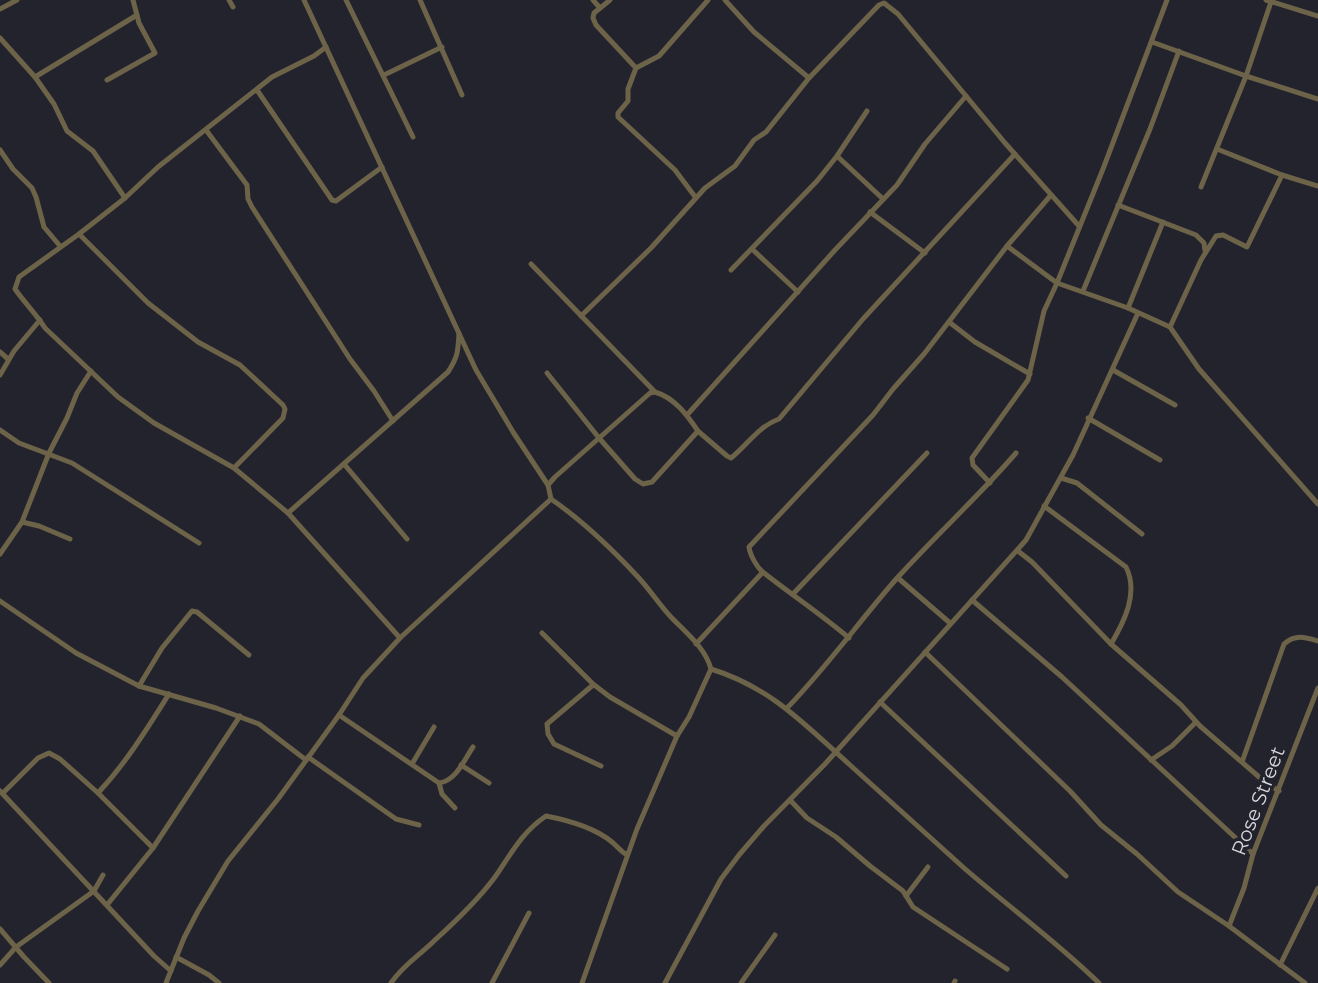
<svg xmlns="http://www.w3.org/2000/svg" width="1318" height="983" font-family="Montserrat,sans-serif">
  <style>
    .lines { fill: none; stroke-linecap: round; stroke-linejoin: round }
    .minor { stroke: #6c6349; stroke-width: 5 }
    .labels { text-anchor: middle; stroke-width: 7; stroke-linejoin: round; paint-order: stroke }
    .street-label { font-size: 20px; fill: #d8d9e0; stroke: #23232d }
  </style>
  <rect width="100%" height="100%" fill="#23232d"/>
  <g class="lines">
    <g class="minor">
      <polyline points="229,0 233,7"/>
      <polyline points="304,0 476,370 513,432 548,485"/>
      <polyline points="346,0 413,137"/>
      <polyline points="420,0 462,95"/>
      <polyline points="593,0 600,8"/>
      <polyline points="610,0 594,13 593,18 596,25 636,68 628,89 628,101 618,113 618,117 675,170 696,198"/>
      <polyline points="725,0 754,32 809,78"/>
      <polyline points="1266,0 1318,16"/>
      <polyline points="0,9 17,0"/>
      <polyline points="0,38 35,77 54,104 67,131 93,151 125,198"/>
      <polyline points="1152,42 1246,76 1318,99"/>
      <polyline points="636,68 659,56 708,0"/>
      <polyline points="384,75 442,47"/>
      <polyline points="35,77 137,15"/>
      <polyline points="107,80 155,53 139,23 133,0"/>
      <polyline points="257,90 332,200 336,201 382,167"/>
      <polyline points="206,130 247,185 248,199 252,207 350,359 374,391 393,421"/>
      <polyline points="1217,149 1282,175 1318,186"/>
      <polyline points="0,150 13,169 32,188 36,197 44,227 60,246"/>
      <polyline points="837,156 883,199"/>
      <polyline points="1201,187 1246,76 1271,2"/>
      <polyline points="1118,205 1196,235 1204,243 1205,251"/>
      <polyline points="870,212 925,253"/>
      <polyline points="79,234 148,303 198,342 240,365 283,405 285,409 283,418 234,468"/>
      <polyline points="1007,246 1057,283 1128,308 1170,327 1199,369 1318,504"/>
      <polyline points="752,249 798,292"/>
      <path d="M531,264L655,392C675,398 687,415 698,431L652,482L643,484L635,479L599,438L547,373"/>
      <polyline points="731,270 817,181 837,156 867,111"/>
      <polyline points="1083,291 1150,129 1179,51"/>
      <polyline points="1128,308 1163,222"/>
      <polyline points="581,316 651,248 705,188 735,166 754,140 766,132 809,78 879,5 884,3 898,14 1005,143 1079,226"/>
      <polyline points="949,322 975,342 1030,374"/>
      <polyline points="1170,327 1201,260 1216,236 1223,235 1247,247 1282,175"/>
      <polyline points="0,352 8,359"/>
      <polyline points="1113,370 1175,405"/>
      <polyline points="0,375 14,351 40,320"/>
      <polyline points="687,415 835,250 897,185 925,144 966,96"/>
      <polyline points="1088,418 1160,460"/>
      <polyline points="0,430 19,443 72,463 199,543"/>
      <path d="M699,432L727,456L731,458C747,445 759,426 779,419L863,319L1015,154"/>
      <polyline points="344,464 407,539"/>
      <polyline points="1061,478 1077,483 1142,534"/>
      <polyline points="990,483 973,465 972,458 1028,380 1044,311 1057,283 1103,169 1167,0"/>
      <path d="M1044,506L1126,567C1139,593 1124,622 1111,644"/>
      <path d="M288,513L448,372C458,357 458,351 459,333"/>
      <polyline points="22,522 49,453 67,418 77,393 91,371"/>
      <polyline points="1018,551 1032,562 1111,644 1181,705 1200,726 1266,783 1279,791"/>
      <polyline points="0,554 22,522 39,526 70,539"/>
      <polyline points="898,578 950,623"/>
      <polyline points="793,594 927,453"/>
      <polyline points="972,600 1062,677 1253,854"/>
      <polyline points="0,601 76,653 139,686 216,708 259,724 306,760"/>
      <path d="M542,633L593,684L610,697L677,736L689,717L711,669C705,647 685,632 670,616C659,604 650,590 638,577C612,549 583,521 551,499"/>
      <polyline points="400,638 551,499 548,485 555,477 650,393 655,392"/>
      <path d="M849,638C822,615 792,595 764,573C757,568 750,555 749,547L873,415L893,389L924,354L1007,246L1051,195"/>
      <polyline points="696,644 762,573"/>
      <polyline points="925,652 1070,791 1101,825 1137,854 1178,892 1229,926 1305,983"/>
      <path d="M711,669C772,688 805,725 850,765C888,799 926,834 964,868C1009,907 1057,942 1099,983"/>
      <polyline points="593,685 547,724 548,734 554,744 601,766"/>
      <polyline points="139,686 162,648 192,611 197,612 249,655"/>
      <polyline points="880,702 1066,876"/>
      <path d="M787,708C827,667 860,620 898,577C936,535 979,496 1016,453"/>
      <path d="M339,715L439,783C456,781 464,760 473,747"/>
      <polyline points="308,757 396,819 419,825"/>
      <polyline points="1151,760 1172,746 1196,722"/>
      <path d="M1242,762L1284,644C1295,634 1305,637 1318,641"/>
      <polyline points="412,764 434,727"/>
      <polyline points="461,765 489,783"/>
      <polyline points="439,783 442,794 455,808"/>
      <polyline points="0,791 154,956 171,971"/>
      <path d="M3,793L38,758L49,753L60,759L98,793C126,763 147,729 169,694"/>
      <polyline points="98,793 153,848"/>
      <polyline points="790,800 807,818 836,837 870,866 903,891 913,907 1007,969"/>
      <polyline points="906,896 928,867"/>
      <polyline points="107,905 153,848 240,716"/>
      <polyline points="1229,926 1244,888 1253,854 1318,688"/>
      <polyline points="0,929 24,957 49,983"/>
      <polyline points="176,957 209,975 219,983"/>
      <polyline points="0,965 16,947 94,891 103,875"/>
      <polyline points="1280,965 1318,888"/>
      <path d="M166,983L184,938L198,911L228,861L278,799L339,715L363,678L400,638L288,513L234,468L154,423L118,397L45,328C37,315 24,302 15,289L19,277L79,234L125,198L158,167L272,77L314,56L326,47"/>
      <path d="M391,983C403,965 420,955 435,940C456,921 478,900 495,877C511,854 522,832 546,816C567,820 595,828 612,842C618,847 620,851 627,855"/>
      <polyline points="492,983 529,913"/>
      <polyline points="582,983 637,829 677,736"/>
      <polyline points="665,983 721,879 739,855 764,826 825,764 1026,540 1073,455 1138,313"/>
      <polyline points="741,983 775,935"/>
      <polyline points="954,983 955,981"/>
    </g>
  </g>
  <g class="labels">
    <g class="street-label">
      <text transform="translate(1258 801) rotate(-69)" y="7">Rose Street</text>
    </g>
  </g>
</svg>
